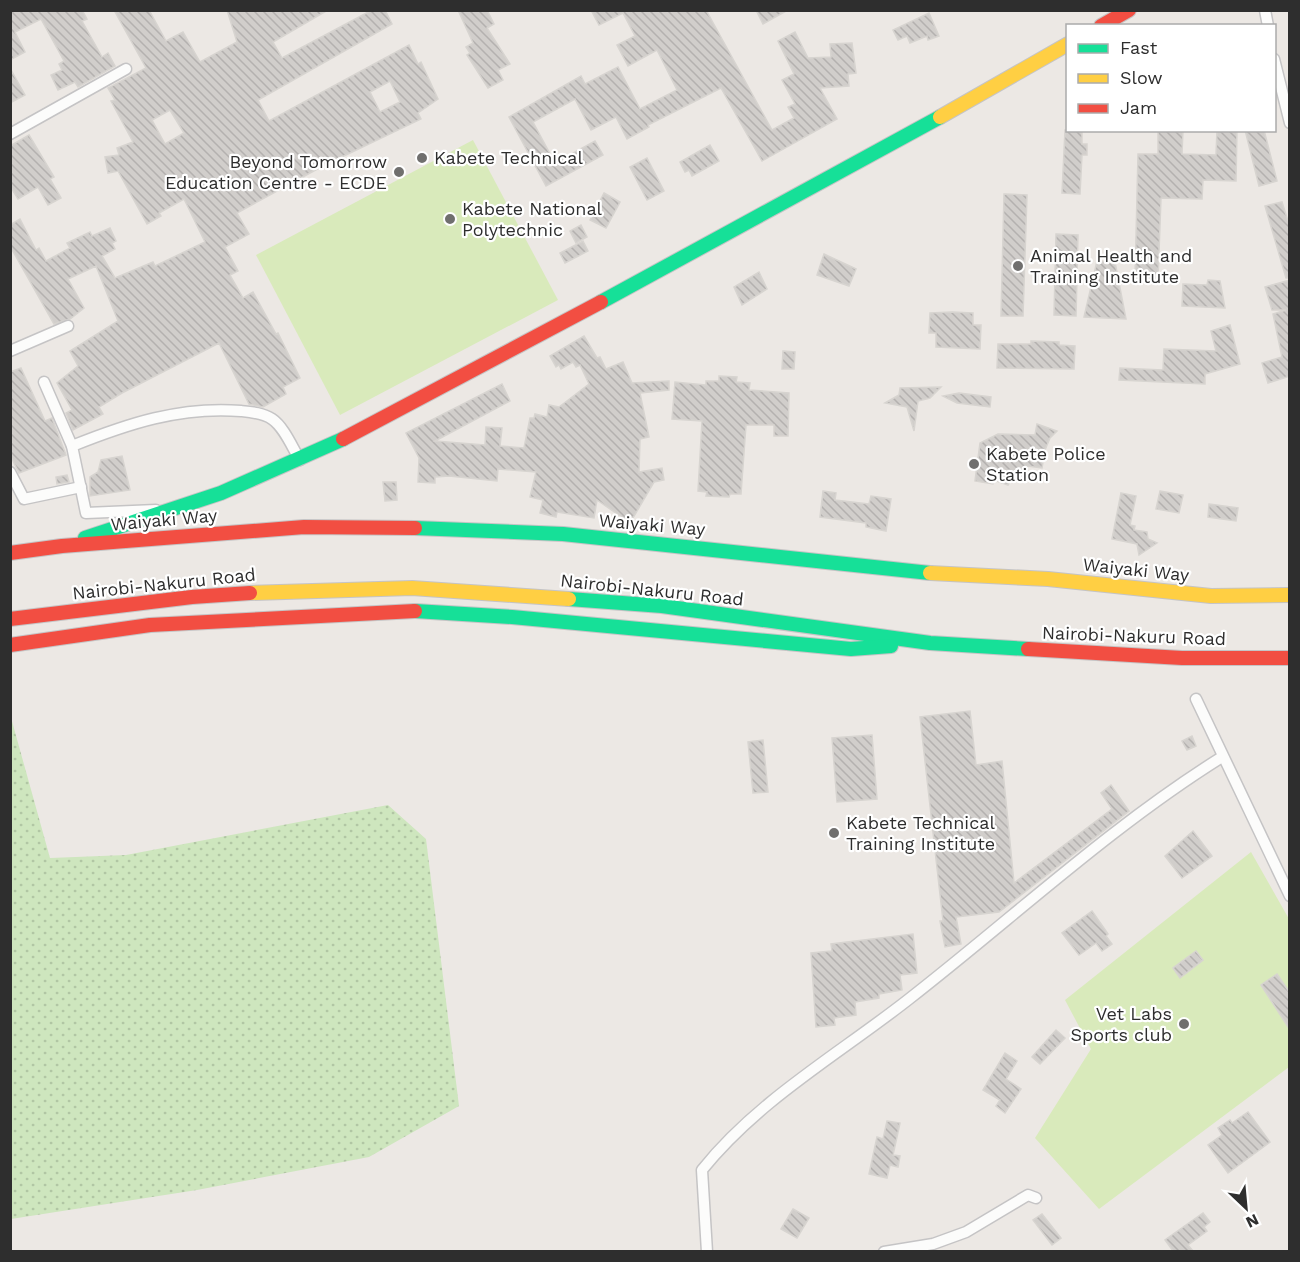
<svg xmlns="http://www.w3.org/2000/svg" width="1300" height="1262" font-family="'Work Sans',sans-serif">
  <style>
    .grass { fill: url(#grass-dots) }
    .pitch { fill: #d9eabb }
    .building { fill: url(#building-back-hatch); stroke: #d7d4d0; stroke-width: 1.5; fill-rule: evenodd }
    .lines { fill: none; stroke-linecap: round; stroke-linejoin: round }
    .street-casing { stroke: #c5c4c5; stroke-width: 13 }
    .fast-casing { stroke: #c5c4c5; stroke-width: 16 }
    .slow-casing { stroke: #c5c4c5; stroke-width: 16 }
    .jam-casing { stroke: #c5c4c5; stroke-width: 16 }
    .street { stroke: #fcfcfb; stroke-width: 10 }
    .fast { stroke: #16e098; stroke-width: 14 }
    .slow { stroke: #ffcf43; stroke-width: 14 }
    .jam { stroke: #f24e42; stroke-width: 14 }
    .poi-dot { fill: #706f6e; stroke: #fff; stroke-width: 2 }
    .labels { text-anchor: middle; stroke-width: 4.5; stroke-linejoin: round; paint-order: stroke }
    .poi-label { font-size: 18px; fill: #2e2e2e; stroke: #fff; text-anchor: start }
    .street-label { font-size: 18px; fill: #2e2e2e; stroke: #fff }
  </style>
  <defs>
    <pattern id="grass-dots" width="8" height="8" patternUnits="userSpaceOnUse" patternTransform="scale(1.5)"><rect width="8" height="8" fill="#cee6be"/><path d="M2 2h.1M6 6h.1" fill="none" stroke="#b1c6a4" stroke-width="1.8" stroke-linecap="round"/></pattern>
    <pattern id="building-back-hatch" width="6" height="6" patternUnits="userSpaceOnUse" patternTransform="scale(1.5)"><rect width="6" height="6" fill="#d1cecb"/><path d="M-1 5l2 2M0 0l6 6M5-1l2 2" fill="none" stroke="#b4b1af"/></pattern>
  </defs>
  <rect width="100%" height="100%" fill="#ece8e4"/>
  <polygon class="grass" points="10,714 50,858 126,855 388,805 426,839 459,1106 369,1157 197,1190 11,1219"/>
  <g class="pitch">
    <polygon points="473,140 558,300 340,415 256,255"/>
    <polygon points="1251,852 1289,919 1289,1067 1099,1209 1035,1138 1091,1049 1065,1000"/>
  </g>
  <g class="building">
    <polygon points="10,10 82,10 87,19 82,21 102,57 108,53 115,66 78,87 75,82 58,90 51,75 62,70 59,64 64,61 41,19 15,32 25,52 10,60"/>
    <path d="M114,10H149L166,41L183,32L200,62L237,42L227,10H328L273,42L282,58L372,10H385L392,24L258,100L269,121L409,45L418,64L421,62L438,99L418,113L421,119L321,167L237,213L249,234L225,247L238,271L230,275L243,298L253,292L276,334L278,333L300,378L283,387L286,394L263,407L249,404L219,343L122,393L99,407L103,414L73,430L66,413L72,410L57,383L78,366L70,351L118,321L96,266L68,279L84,308L70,319L54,324L10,246V225L20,219L36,250L39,248L46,261L70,248L67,243L90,232L92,236L110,228L116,241L112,243L115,249L102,256L115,278L153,262L155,266L205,242L184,199L159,213L161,216L147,224L118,171L108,173L105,157L119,155L117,148L133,142L111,101L115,100L108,88L146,68ZM390,81L400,102L380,112L370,92ZM170,110L184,133L165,144L152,120Z"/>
    <polygon points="458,10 487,10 494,24 487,28 510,64 498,70 503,80 488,88 467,55 470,53 466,47 473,43"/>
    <polygon points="591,10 706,10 772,130 794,118 788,107 795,104 782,80 794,74 778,41 795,32 808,58 831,57 830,44 852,43 856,73 848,74 849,86 820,88 837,119 762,161 721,88 648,125 649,127 627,139 616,117 591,130 575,99 533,122 555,163 595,141 603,155 546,186 509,117 581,76 585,84 618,67 640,109 677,90 657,50 628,66 617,45 635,36 623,13 599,25"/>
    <polygon points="756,10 788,10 763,24"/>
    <polygon points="929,13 939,36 928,40 927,36 910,43 907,36 898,40 893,30"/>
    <polygon points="10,68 25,95 10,103"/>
    <polygon points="1065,130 1082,130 1082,144 1087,144 1087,155 1082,155 1080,194 1062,193"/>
    <polygon points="1158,130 1183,130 1182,154 1216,155 1217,130 1237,130 1236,181 1203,180 1202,199 1161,198 1158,279 1135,278 1138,154 1158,154"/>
    <polygon points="1245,130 1264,130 1277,181 1259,186"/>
    <polygon points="29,135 54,177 50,179 61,198 48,205 38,187 18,199 10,186 10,146"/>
    <polygon points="710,145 719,161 692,176 689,170 685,172 680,162"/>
    <polygon points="647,158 664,191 647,200 630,167"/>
    <polygon points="604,193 620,202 606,228 590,220"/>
    <polygon points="1004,194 1027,195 1023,316 1001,316"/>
    <polygon points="1282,202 1290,227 1290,278 1286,278 1265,206"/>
    <polygon points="581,225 587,237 576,243 570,231"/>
    <polygon points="1056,234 1078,235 1076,316 1054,315"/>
    <polygon points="583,241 588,251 565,263 560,253"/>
    <polygon points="824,254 856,269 849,286 817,275"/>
    <polygon points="1097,261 1115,262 1126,319 1084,317"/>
    <polygon points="759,272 767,289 742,305 734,287"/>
    <polygon points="1208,280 1220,281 1225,308 1182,306 1183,284 1207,285"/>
    <polygon points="1290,280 1290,376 1268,383 1262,363 1282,357 1273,314 1286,310 1272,310 1265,287"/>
    <polygon points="952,312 973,313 973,325 981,325 980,349 936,347 936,333 929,333 930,313"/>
    <polygon points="1230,325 1240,364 1205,374 1205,384 1119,380 1120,368 1163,370 1164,349 1216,351 1211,331"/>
    <polygon points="584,336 597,358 600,357 606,369 623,362 632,383 669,381 669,390 640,393 649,437 640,439 639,472 662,468 664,480 654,482 633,518 628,517 626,520 597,500 594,518 557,512 556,517 540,513 543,500 530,497 536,472 498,469 497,481 449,476 435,477 435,483 418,482 419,458 406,433 502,384 510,401 435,441 485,445 486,427 502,428 500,446 524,448 530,418 534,418 535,414 547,417 549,405 559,407 589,384 580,365 576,367 573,362 561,369 559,365 556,367 550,356"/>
    <polygon points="1031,341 1059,342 1059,345 1075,346 1074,369 997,368 998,344 1031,344"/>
    <polygon points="783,351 795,352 794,369 782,369"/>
    <polygon points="21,368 45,421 52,418 66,455 19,473 10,455 10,372"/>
    <polygon points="719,376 737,377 736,382 750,383 749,390 789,393 788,436 774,436 774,425 746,425 741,494 730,494 729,497 706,496 707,492 698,491 702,421 672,419 675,382 706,385 706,381 719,381"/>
    <polygon points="941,387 930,398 918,401 914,431 907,407 885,403 899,395 900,388"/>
    <polygon points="959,393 991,397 990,407 957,403 943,396"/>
    <polygon points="1037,424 1057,431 1050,438 1045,450 1042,468 1027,466 1026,476 1014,475 1008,485 994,480 993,484 975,481 980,443 998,434 1035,435"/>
    <polygon points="122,456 130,490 90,496 90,477 98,472 101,460"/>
    <polygon points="67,475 69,482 57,484 56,477"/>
    <polygon points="383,482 396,482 397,500 385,501"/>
    <polygon points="823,491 836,493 835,500 869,504 871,496 891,499 886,531 866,527 866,523 820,517"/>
    <polygon points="1160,491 1183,495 1179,513 1156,509"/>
    <polygon points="1121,493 1136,496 1130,525 1135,526 1134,530 1147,532 1148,539 1157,543 1139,555 1137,544 1112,539"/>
    <polygon points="1209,504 1238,508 1236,521 1208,517"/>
    <polygon points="970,711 976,765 1002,761 1014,883 1112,809 1101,793 1111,785 1129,811 999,912 956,917 961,944 945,947 940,921 943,921 920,717"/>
    <polygon points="872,735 877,799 837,802 832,738"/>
    <polygon points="1192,736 1196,746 1187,750 1182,741"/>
    <polygon points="763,740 768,792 753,793 748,742"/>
    <polygon points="1193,831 1212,856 1182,878 1165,856"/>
    <polygon points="1092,911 1108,934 1106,936 1112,944 1102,951 1096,943 1079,955 1062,933"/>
    <polygon points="913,934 917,973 900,975 902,990 879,994 879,998 855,1002 856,1015 834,1018 835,1025 816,1027 811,953 832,951 831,944"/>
    <polygon points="1196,951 1203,960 1180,978 1173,968"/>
    <polygon points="1277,974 1290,993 1290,1030 1261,985"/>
    <polygon points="1056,1030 1065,1038 1040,1064 1032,1057"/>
    <polygon points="1005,1053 1017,1061 1006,1079 1021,1089 1005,1113 996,1106 1000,1100 983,1090"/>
    <polygon points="1248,1112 1270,1142 1228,1173 1208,1145 1222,1135 1218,1128 1230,1120 1232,1123"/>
    <polygon points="887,1121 900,1123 893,1155 900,1156 898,1167 890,1165 887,1178 869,1174 877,1137 883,1139"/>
    <polygon points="793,1209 809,1218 797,1238 781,1229"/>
    <polygon points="1203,1213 1210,1222 1204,1227 1207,1231 1188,1245 1193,1251 1173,1251 1165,1240"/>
    <polygon points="1042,1214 1061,1238 1052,1245 1033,1220"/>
  </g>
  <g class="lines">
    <g class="street-casing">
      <g id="street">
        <polyline points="1265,10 1268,26"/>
        <polyline points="1274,59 1290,123"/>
        <polyline points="10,134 126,69"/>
        <polyline points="10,351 68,326"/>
        <polyline points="44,382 72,446"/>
        <polyline points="10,472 24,499 81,487"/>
        <path d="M156,510L86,513L72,446C127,424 180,406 241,411C251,412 263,413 272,419C284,427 292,447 300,460"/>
        <polyline points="1196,699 1290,896"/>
        <path d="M707,1252L702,1170C758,1100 839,1054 909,999C1013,918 1110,827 1222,757"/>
        <polyline points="884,1252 933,1244 966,1232 1028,1195 1036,1198"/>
      </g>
    </g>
    <g class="fast-casing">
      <g id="fast">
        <polyline points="601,302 940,117"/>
        <polyline points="415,528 563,534 930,573"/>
        <polyline points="85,538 221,493 343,439"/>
        <polyline points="569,599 662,606 930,643 1028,649"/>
        <polyline points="415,611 512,617 851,649 891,646"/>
      </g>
    </g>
    <g class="slow-casing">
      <g id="slow">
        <polyline points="940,117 1068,44"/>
        <polyline points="930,573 1048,579 1211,596 1290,595"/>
        <polyline points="250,593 412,588 569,599"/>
      </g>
    </g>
    <g class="jam-casing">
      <g id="jam">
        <polyline points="1101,26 1129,10"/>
        <polyline points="343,439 601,302"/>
        <polyline points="10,553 62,546 304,527 415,528"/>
        <polyline points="10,619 192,597 250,593"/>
        <polyline points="10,645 150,625 415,611"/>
        <polyline points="1028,649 1182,658 1290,658"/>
      </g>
    </g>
    <use href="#street" class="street"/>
    <use href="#fast" class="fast"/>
    <use href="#slow" class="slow"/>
    <use href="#jam" class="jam"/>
  </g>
  <g class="poi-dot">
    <circle cx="422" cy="158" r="6"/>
    <circle cx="399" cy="172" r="6"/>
    <circle cx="450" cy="219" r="6"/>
    <circle cx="1018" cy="266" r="6"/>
    <circle cx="974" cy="464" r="6"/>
    <circle cx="834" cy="833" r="6"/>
    <circle cx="1184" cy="1024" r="6"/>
  </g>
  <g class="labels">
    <g class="poi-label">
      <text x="434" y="164">Kabete Technical</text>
      <text x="387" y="168" text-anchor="end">Beyond Tomorrow<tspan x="387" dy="21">Education Centre - ECDE</tspan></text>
      <text x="462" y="215">Kabete National<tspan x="462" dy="21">Polytechnic</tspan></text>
      <text x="1030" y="262">Animal Health and<tspan x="1030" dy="21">Training Institute</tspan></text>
      <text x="986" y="460">Kabete Police<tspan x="986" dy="21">Station</tspan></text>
      <text x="846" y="829">Kabete Technical<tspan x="846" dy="21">Training Institute</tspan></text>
      <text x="1172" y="1020" text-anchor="end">Vet Labs<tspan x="1172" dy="21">Sports club</tspan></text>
    </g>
    <g class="street-label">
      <text transform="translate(164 520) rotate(-5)" y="6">Waiyaki Way</text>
      <text transform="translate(652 525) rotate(5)" y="6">Waiyaki Way</text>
      <text transform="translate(1136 570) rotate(6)" y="6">Waiyaki Way</text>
      <text transform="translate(164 584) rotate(-6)" y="6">Nairobi-Nakuru Road</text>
      <text transform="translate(652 590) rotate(6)" y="6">Nairobi-Nakuru Road</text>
      <text transform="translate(1134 636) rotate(2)" y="6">Nairobi-Nakuru Road</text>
    </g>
  </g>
  <rect width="1300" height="1262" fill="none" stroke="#2e2e2e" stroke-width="24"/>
  <rect x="1066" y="24" width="210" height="108" fill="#ffffff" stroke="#ababab" stroke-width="1.5"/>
  <rect x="1078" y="44" width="30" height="9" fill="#16e098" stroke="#ababab" stroke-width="1.5"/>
  <text x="1120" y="54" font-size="18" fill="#2e2e2e">Fast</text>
  <rect x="1078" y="74" width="30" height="9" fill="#ffcf43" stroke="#ababab" stroke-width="1.5"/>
  <text x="1120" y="84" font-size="18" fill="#2e2e2e">Slow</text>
  <rect x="1078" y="104" width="30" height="9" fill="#f24e42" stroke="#ababab" stroke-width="1.5"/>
  <text x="1120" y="114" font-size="18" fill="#2e2e2e">Jam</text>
  <g transform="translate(1246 1208) rotate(154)" stroke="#ffffff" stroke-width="4.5" paint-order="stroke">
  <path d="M0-4.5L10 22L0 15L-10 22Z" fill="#2e2e2e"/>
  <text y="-9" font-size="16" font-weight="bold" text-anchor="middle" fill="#2e2e2e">N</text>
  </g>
</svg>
